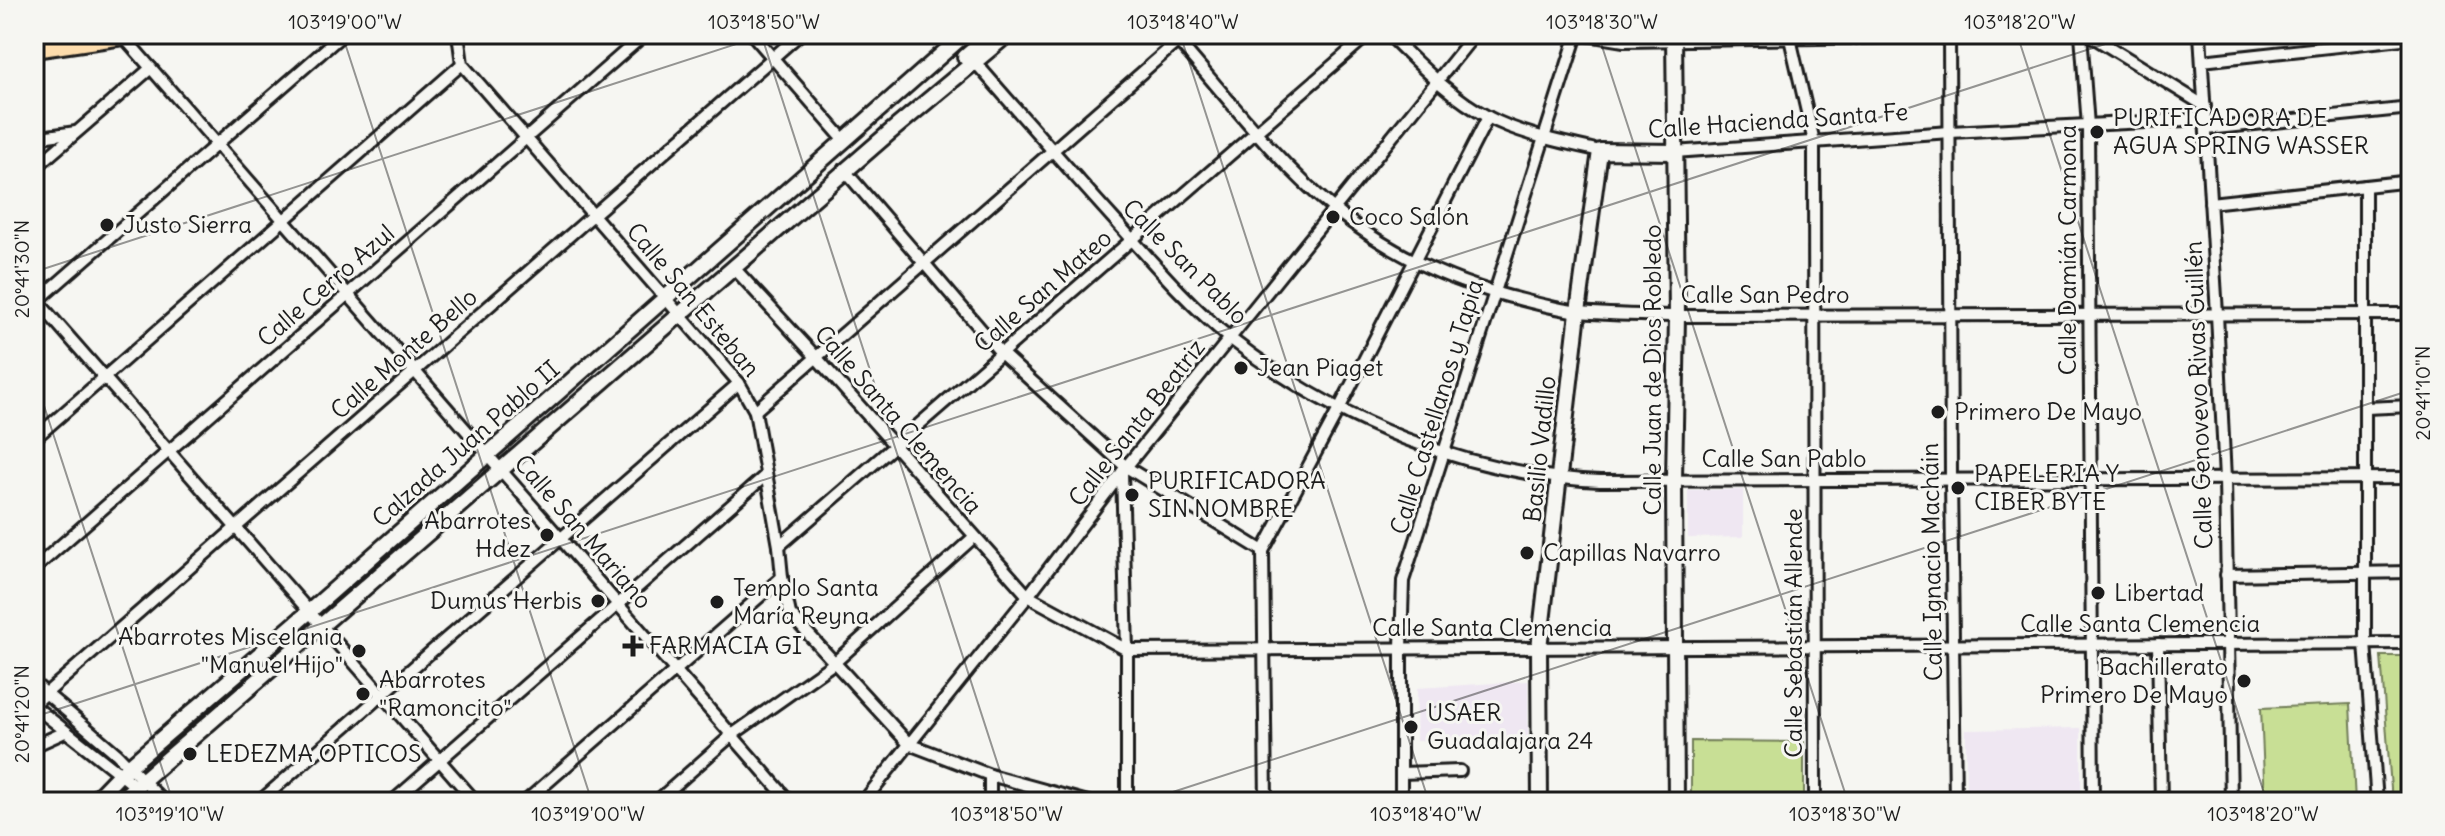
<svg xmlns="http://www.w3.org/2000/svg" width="2445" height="836" font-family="Delius,sans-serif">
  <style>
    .built { fill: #efe7f2 }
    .green { fill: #c8df95; stroke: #727e58; stroke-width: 2 }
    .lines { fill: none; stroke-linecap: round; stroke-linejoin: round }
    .street-casing { stroke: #1c1c1c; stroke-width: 16 }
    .secondary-casing { stroke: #1c1c1c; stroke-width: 20 }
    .primary-casing { stroke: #1c1c1c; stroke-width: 22 }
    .street { stroke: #f6f6f2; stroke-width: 10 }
    .secondary { stroke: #f6f6f2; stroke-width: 14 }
    .primary { stroke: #fddcac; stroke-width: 16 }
    .ticks { fill: none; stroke: #1c1c1c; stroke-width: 2; stroke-opacity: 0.45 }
    .poi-dot { fill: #1c1c1c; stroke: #f6f6f2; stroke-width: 3 }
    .labels { text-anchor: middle; stroke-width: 6; stroke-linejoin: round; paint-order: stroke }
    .poi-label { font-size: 24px; fill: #1c1c1c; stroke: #f6f6f2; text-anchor: start }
    .street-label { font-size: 24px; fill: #1c1c1c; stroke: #f6f6f2 }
    .neatline { fill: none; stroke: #1c1c1c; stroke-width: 3 }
    .ticks-label { font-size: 20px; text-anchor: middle; fill: #1c1c1c }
  </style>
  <rect width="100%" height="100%" fill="#f6f6f2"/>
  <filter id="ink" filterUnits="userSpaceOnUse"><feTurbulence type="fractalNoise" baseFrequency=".0125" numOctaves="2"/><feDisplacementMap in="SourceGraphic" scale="16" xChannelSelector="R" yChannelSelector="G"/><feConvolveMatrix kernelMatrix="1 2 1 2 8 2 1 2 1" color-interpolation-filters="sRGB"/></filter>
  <g filter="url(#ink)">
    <g class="built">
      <polygon points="1688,490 1743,490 1743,537 1688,538"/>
      <polygon points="1528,681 1528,736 1416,741 1417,688"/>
      <polygon points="2081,728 2081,802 1966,802 1966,730"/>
    </g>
    <g class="green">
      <polygon points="2381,656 2411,656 2411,802 2392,802"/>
      <polygon points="2350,704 2355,802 2265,802 2261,708"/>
      <polygon points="1691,741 1804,742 1804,802 1691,802"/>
    </g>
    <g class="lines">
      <g class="street-casing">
        <g id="street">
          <polyline points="458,34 462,64 739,383 755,411 779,546 782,577 790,614 909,744 990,775 1088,802"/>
          <polyline points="752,34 844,140"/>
          <path d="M1172,34C1224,93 1273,159 1334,209C1385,250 1444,279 1507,296C1531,302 1555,309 1579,312C1611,315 1644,315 1677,316L2411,314"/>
          <path d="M1388,34C1419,64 1450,97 1488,117C1522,135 1563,142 1600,151"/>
          <polyline points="1582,34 1624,41 1949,36"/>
          <polyline points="1789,34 1814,142 1815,802"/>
          <polyline points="1949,34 1951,478 1955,802"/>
          <polyline points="2081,34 2088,126 2093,802"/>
          <polyline points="2088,34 2205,106"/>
          <polyline points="2200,34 2217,314 2225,479 2231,802"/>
          <polyline points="123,36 790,802"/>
          <polyline points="2202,61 2411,38"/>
          <path d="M975,62C1023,117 1071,172 1120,226C1155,265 1190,306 1231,339C1336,421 1466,475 1600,481L2411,478"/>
          <polyline points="2206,129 2411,108"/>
          <polyline points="34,138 76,132"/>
          <polyline points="1674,152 1950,132 2205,119"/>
          <polyline points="34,169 151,68"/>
          <polyline points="846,172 1002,354 1126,467 1263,551"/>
          <polyline points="2365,186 2365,643 2377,802"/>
          <polyline points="2210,203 2411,181"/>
          <polyline points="734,268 816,357 1028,596 1127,650 2411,643"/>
          <polyline points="34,297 476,802"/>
          <polyline points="34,304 343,34"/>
          <polyline points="2366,408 2411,406"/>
          <polyline points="755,411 1178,41 1193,34"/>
          <polyline points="34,439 462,64"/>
          <polyline points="1122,472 1127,650 1127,802"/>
          <polyline points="779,546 1369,34"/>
          <polyline points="34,569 645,34"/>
          <polyline points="2226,575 2411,572"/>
          <polyline points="2158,644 2161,802"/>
          <polyline points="34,683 117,754 164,802"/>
          <polyline points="34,704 800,34"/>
          <polyline points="34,706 139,789"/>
          <polyline points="34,746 65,732"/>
          <polyline points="1401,773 1460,771"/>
          <polyline points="990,775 990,802"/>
          <polyline points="259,802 739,383"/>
          <polyline points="392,802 766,475"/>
          <polyline points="525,802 782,577"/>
          <polyline points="656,802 732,735 834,663 974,537"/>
          <polyline points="863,802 1028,596 1126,467 1475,34"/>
          <polyline points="1266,802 1263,551 1339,409 1488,117"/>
          <polyline points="1401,802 1401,648 1403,581 1577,34"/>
        </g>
      </g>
      <g class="secondary-casing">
        <g id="secondary">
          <polyline points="1674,34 1677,316 1674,480 1676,802"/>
          <polyline points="965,57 992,34"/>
          <polyline points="93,802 119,775 310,611 965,34"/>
          <polyline points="118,802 889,133 1008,34"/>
          <polyline points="1540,802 1539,648 1578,312 1600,151 1674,152"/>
        </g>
      </g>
      <g class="primary-casing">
        <polyline id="primary" points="34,49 137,34"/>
      </g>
      <use href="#street" class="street"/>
      <use href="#secondary" class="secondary"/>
      <use href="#primary" class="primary"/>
    </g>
  </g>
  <path class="ticks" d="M342,34L592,802M761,34L1010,802M1180,34L1429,802M1598,34L1848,802M2017,34L2267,802M34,272L767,34M34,375L173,802M34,717L2136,34M1142,802L2411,390"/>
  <g class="poi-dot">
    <circle cx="2097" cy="132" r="8"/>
    <circle cx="1333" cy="217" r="8"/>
    <circle cx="107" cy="225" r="8"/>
    <circle cx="1241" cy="368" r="8"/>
    <circle cx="1938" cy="412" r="8"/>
    <circle cx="1958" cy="488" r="8"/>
    <circle cx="1132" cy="495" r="8"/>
    <circle cx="547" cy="535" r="8"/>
    <circle cx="1527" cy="553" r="8"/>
    <circle cx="2098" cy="593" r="8"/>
    <circle cx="598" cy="601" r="8"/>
    <circle cx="717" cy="602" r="8"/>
    <path d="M629 634h8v8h8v8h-8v8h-8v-8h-8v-8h8z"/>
    <circle cx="359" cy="651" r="8"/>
    <circle cx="2244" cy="681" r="8"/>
    <circle cx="363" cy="694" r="8"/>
    <circle cx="1411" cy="727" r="8"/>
    <circle cx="190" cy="754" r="8"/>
  </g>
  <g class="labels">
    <g class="poi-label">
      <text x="2113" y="126">PURIFICADORA DE<tspan x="2113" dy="28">AGUA SPRING WASSER</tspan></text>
      <text x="1349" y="225">Coco Salón</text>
      <text x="123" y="233">Justo Sierra</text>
      <text x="1257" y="376">Jean Piaget</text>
      <text x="1954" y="420">Primero De Mayo</text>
      <text x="1974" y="482">PAPELERIA Y<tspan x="1974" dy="28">CIBER BYTE</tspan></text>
      <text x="1148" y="489">PURIFICADORA<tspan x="1148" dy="28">SIN NOMBRE</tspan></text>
      <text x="531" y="529" text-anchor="end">Abarrotes<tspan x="531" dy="28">Hdez</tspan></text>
      <text x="1543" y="561">Capillas Navarro</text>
      <text x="733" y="596">Templo Santa<tspan x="733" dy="28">María Reyna</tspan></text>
      <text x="2114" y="601">Libertad</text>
      <text x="582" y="609" text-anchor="end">Dumus Herbis</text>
      <text x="343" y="645" text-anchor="end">Abarrotes Miscelania<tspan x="343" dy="28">"Manuel Hijo"</tspan></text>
      <text x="649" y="654">FARMACIA GI</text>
      <text x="2228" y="675" text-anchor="end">Bachillerato<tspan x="2228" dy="28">Primero De Mayo</tspan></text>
      <text x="379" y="688">Abarrotes<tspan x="379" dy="28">"Ramoncito"</tspan></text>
      <text x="1427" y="721">USAER<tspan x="1427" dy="28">Guadalajara 24</tspan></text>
      <text x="206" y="762">LEDEZMA OPTICOS</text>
    </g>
    <g class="street-label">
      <text transform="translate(1778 121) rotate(-4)" y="8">Calle Hacienda Santa Fe</text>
      <text transform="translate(2068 250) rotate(-90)" y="8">Calle Damián Carmona</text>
      <text transform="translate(1185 262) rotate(45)" y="8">Calle San Pablo</text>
      <text transform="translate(326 286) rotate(-41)" y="8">Calle Cerro Azul</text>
      <text transform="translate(1043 291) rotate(-41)" y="8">Calle San Mateo</text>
      <text x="1765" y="303">Calle San Pedro</text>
      <text transform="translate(693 300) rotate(50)" y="8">Calle San Esteban</text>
      <text transform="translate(404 354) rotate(-41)" y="8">Calle Monte Bello</text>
      <text transform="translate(1653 370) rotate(-90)" y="8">Calle Juan de Dios Robledo</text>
      <text transform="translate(2199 395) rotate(-92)" y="8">Calle Genovevo Rivas Guillén</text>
      <text transform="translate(1437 407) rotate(-73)" y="8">Calle Castellanos y Tapia</text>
      <text transform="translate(898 420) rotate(49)" y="8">Calle Santa Clemencia</text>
      <text transform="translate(1137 423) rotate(-52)" y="8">Calle Santa Beatriz</text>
      <text transform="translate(466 444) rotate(-41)" y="8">Calzada Juan Pablo II</text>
      <text transform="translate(1540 449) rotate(-84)" y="8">Basilio Vadillo</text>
      <text x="1784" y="467">Calle San Pablo</text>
      <text transform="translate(583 532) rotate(49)" y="8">Calle San Mariano</text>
      <text transform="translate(1932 562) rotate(-91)" y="8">Calle Ignacio Macháin</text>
      <text x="2140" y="632">Calle Santa Clemencia</text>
      <text x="1492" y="636">Calle Santa Clemencia</text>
      <text transform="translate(1794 633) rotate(-90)" y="8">Calle Sebastián Allende</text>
    </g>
  </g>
  <rect width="2445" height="836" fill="none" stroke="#f6f6f2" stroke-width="88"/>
  <rect x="44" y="44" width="2357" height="748" class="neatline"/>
  <g class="ticks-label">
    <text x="345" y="29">103°19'00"W</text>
    <text x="764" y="29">103°18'50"W</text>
    <text x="1183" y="29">103°18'40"W</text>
    <text x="1602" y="29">103°18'30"W</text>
    <text x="2020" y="29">103°18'20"W</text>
    <text transform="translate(22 269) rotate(-90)" y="7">20°41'30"N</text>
    <text transform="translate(2423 393) rotate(-90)" y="7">20°41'10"N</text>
    <text transform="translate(22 714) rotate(-90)" y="7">20°41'20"N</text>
    <text x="170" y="821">103°19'10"W</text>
    <text x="588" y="821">103°19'00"W</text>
    <text x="1007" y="821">103°18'50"W</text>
    <text x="1426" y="821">103°18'40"W</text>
    <text x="1845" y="821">103°18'30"W</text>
    <text x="2263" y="821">103°18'20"W</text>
  </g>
</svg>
